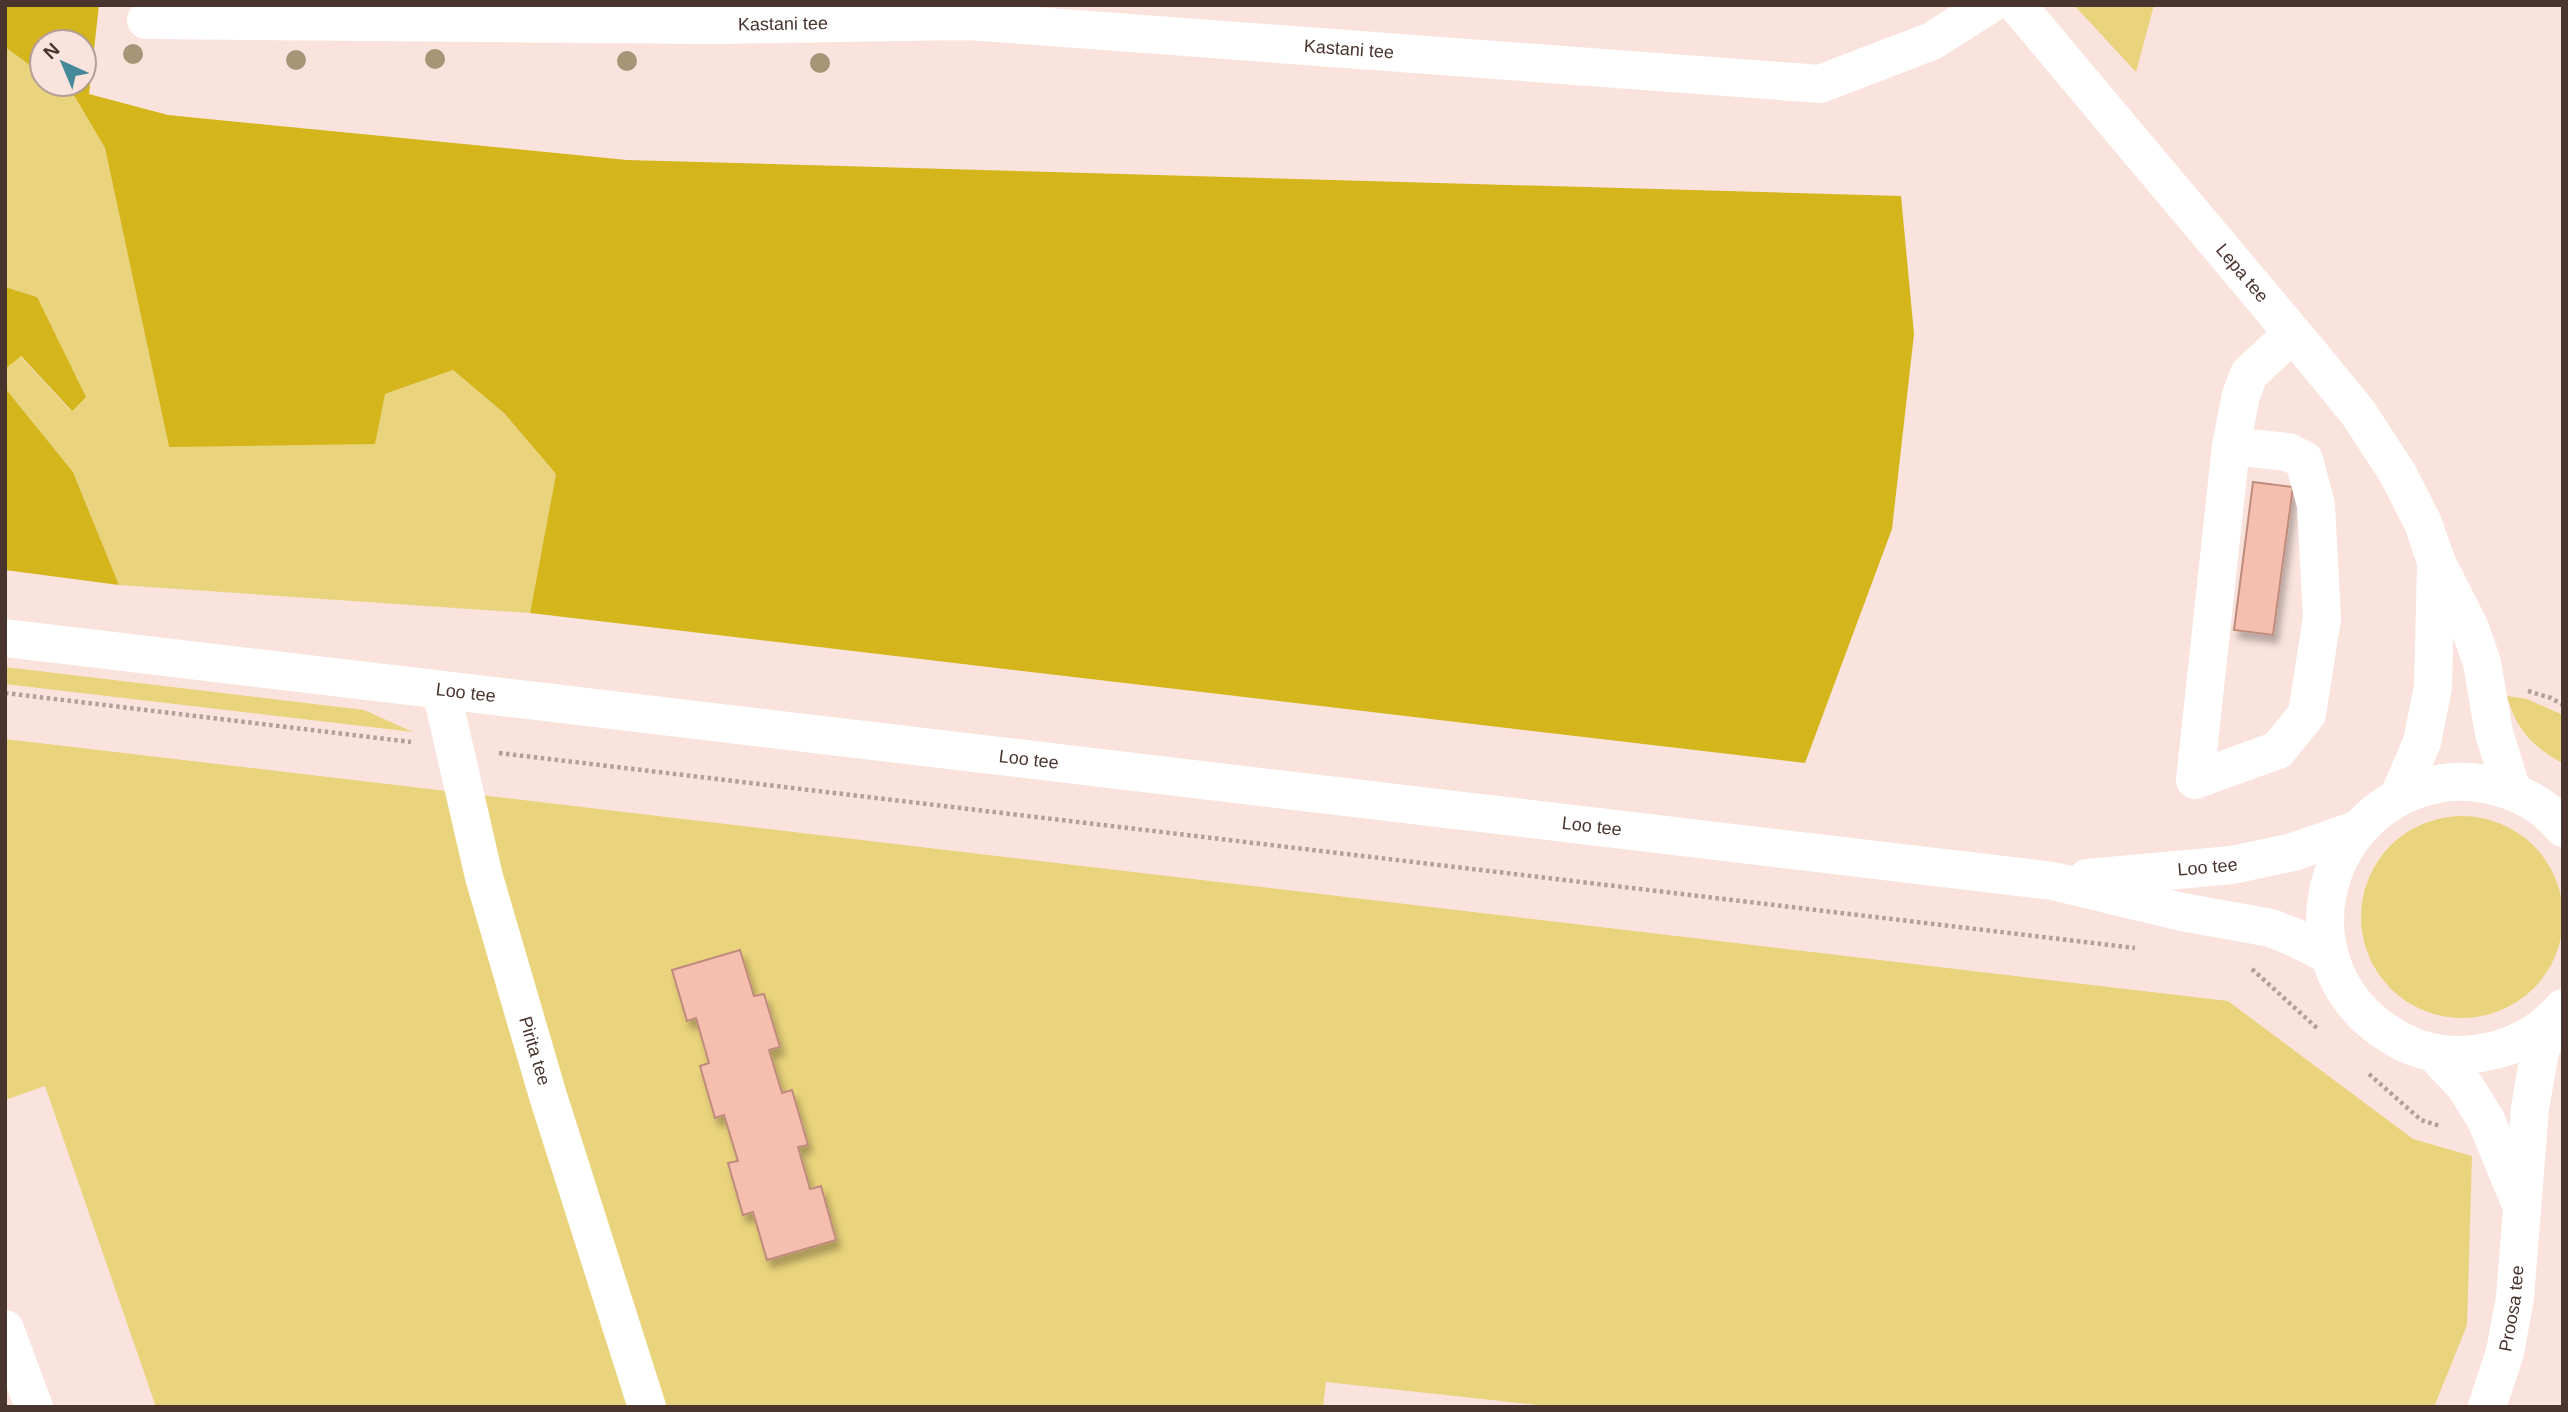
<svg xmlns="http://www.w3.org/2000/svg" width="2568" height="1412" font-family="Arial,sans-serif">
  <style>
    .green { fill: #e9d37c }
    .forest { fill: #d4b51c }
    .building { fill: #f5beaf; stroke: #bf8b7d; stroke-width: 2; filter: url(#shadow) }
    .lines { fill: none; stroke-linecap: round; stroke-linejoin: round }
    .path { stroke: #b59e98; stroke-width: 4.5; stroke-dasharray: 3.5 3.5; stroke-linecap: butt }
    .minor { stroke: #fff; stroke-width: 38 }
    .tree { fill: #a69576 }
    .labels { text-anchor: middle; stroke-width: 5; stroke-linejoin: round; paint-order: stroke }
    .street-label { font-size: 18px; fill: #4a342e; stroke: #fae3dd }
  </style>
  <defs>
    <filter id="shadow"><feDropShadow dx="4.5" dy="8" stdDeviation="3.5" flood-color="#0004"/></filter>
  </defs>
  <rect width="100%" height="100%" fill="#fae3dd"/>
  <g class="green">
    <polygon points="2074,5 2154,5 2136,72"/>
    <polygon points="5,47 42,74 42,84 56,84 75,97 105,148 169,447 385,394 453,370 504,413 556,474 530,613 119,585 73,472 5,388 5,369 20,356 71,411 37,297 5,287"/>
    <polygon points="5,667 364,710 413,732 5,684"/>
    <path d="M2507,696L2527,699L2563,715V763C2533,748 2516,729 2507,696Z"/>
    <polygon points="5,739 2228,1001 2413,1139 2472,1156 2467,1325 2434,1407 1555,1407 1326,1382 1323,1407 156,1407 45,1086 5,1100"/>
    <circle cx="2462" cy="917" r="101"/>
  </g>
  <g class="forest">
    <polygon points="5,5 99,5 89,94 168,115 627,160 1901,196 1914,334 1892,529 1805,763 530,613 556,474 504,413 453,370 385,394 375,444 169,447 105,148 75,97 56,84 84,84 84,42 42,42 42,74 5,47"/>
    <polygon points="5,287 37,297 86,397 72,411 21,356 5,369"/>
    <polygon points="5,388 73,472 119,585 5,570"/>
  </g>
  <g class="building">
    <polygon points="2253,482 2293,487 2273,635 2234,630"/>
    <polygon points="740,950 754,996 764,994 780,1047 769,1050 782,1093 792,1090 808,1145 798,1147 810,1189 821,1186 836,1240 767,1260 753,1212 743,1215 728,1163 738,1161 724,1115 715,1118 700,1066 709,1063 696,1018 687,1021 672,970"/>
  </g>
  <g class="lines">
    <g class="path">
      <polyline points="2528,691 2551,698 2563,705"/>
      <polyline points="5,693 411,742"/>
      <polyline points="499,753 2135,948"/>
      <polyline points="2252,969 2318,1029"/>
      <polyline points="2369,1074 2421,1120 2440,1126"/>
    </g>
    <g class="minor">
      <path id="s1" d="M2017,5L2311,355L2359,414L2398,474L2423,523L2436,561L2470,628L2482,663L2494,733L2512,791"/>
      <path id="s2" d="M146,20L712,25L968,21L1820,84L1932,41L1989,5"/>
      <polyline points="2231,446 2288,452 2304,460 2316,505 2322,618 2307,714 2278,750 2195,780 2231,446 2241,395 2249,374 2292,334"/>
      <path id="s3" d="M5,638L2053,881L2182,912L2271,928L2296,938L2329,955"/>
      <path id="s4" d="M441,690L484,877L548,1096L647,1407"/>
      <polyline points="2399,796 2422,742 2433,687 2436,566"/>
      <path d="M2563,828C2536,794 2486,777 2443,783C2315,804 2280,971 2394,1037C2420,1053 2451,1058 2481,1053C2513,1048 2542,1033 2563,1008"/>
      <path id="s5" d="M2087,878L2232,865L2293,852L2356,830"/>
      <polyline points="2434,1053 2465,1086 2486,1120 2519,1200"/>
      <polyline points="5,1329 34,1407"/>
      <path id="s6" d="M2487,1407L2505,1352L2515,1298L2530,1108L2540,1051L2554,1019"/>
    </g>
  </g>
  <g class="tree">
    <circle cx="133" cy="54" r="10"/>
    <circle cx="435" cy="59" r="10"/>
    <circle cx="296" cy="60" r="10"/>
    <circle cx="627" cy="61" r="10"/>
    <circle cx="820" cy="63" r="10"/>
  </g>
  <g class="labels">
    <g class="street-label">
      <text dy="6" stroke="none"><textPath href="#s2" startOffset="637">Kastani tee</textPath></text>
      <text dy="6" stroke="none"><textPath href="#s2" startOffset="1204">Kastani tee</textPath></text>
      <text dy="6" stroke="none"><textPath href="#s1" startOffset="350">Lepa tee</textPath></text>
      <text dy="6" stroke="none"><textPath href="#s3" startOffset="464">Loo tee</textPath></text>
      <text dy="6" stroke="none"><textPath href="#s3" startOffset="1031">Loo tee</textPath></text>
      <text dy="6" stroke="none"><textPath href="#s3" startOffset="1598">Loo tee</textPath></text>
      <text dy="6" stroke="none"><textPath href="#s5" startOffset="121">Loo tee</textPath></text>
      <text dy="6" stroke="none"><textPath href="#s4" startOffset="373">Pirita tee</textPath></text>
      <text dy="6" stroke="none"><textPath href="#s6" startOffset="102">Proosa tee</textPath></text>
    </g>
  </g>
  <rect width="2568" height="1412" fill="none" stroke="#4a342e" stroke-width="14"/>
  <g transform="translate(63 63) rotate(316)"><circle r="33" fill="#fae3dd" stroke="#b49d97" stroke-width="2"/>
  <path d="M0-5L12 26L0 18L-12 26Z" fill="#468999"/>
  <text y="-10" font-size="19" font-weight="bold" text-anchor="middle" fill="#4a342e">N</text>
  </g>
</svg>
